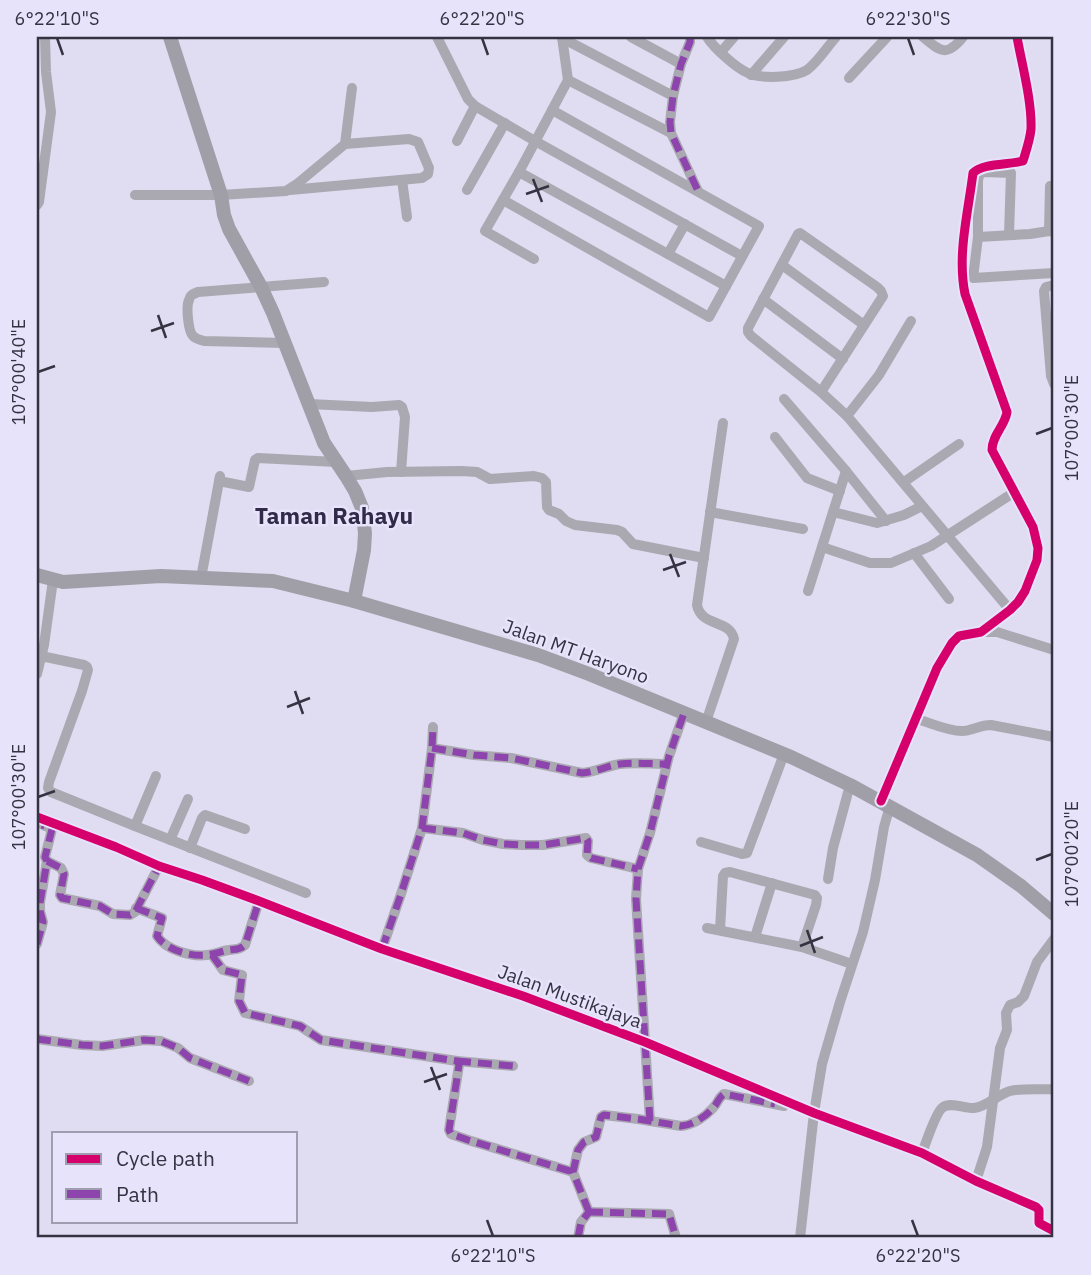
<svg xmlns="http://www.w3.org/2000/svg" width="1091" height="1275" font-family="'IBM Plex Sans',sans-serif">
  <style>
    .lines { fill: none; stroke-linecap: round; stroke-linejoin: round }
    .street { stroke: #aaa9b1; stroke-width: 10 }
    .secondary { stroke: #a09fa8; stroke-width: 14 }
    .quiet { stroke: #8e44ad; stroke-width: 7; stroke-dasharray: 14 7; stroke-linecap: butt }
    .cycleway-casing { stroke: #e7e3fb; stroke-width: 13 }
    .cycleway { stroke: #d6006c; stroke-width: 9 }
    .ticks { fill: none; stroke: #353342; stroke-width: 2.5 }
    .labels { text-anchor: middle; stroke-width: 5; stroke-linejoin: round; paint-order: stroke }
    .street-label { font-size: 19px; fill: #353342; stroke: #e7e3fb }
    .quarter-label { font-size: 23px; font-weight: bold; fill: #312b49; stroke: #e7e3fb }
    .neatline { fill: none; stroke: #353342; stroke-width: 2.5 }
    .ticks-label { font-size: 18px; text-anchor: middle; fill: #353342 }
  </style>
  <rect width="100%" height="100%" fill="#e0dcf2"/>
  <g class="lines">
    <g class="street">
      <polyline points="437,37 468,99 475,106 535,141 742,256"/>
      <polyline points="562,37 568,80"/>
      <polyline points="631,37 681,64"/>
      <polyline points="690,37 690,42 681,64 673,96 670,122 671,133 698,191"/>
      <path d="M707,37C714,48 736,68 748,73C761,79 794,78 807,70C818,62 827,47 836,37"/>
      <path d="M923,37C941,52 947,57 963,37"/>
      <polyline points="562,38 673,96"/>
      <polyline points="721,52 734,37"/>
      <polyline points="751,75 784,37"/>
      <polyline points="849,78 887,37"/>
      <polyline points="457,141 475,106"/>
      <polyline points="519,172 726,286"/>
      <polyline points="402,180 407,217"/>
      <polyline points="290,190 422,178 428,174 429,168 418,142 409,139 345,144"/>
      <polyline points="467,190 505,123"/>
      <polyline points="135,195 221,195 286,191 297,184 345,144 352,88"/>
      <polyline points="503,200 709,317 759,226 552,110"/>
      <polyline points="37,205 39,202 51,112 46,72 45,37"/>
      <polyline points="1049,231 1050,186"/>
      <polyline points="1009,235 1011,173 983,172 979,175 978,181 978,237 973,278 1054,273"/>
      <polyline points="978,237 1030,234 1049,231 1054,232"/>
      <polyline points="668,254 685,224"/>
      <polyline points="534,259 485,231 519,172 568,80 671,133"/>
      <polyline points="782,265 864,325"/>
      <polyline points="1054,285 1046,287 1044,291 1051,376 1054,384"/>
      <polyline points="763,299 843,359"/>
      <polyline points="911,321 879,375 847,416 1010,610"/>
      <path d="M285,343L204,341C200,340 196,339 193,336C188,331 186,306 189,300C190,295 193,294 198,292L324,282"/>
      <polyline points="821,392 883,296 881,291 877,287 800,233 798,234 748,328 748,332 751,336 821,392 847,416"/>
      <polyline points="784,399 846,471 886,521"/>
      <polyline points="309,404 372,407 399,405 402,407 405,417 401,472"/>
      <polyline points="775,437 807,478 840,491"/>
      <polyline points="346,476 387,472 462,471 477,472 490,479 534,476 542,478 546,482 547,507 549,510 559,514 566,521 575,525 617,530 622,532 633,544 704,558"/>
      <polyline points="219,481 249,487 255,460 258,458 336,462"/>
      <polyline points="904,482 959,444"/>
      <polyline points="710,512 803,529"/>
      <polyline points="833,512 877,523 904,515 922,506"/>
      <polyline points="822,547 870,563 891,563 931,546 1013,493"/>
      <polyline points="914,553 949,599"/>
      <polyline points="201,578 220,476"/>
      <polyline points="808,591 846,471"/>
      <polyline points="981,632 997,632 1054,650"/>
      <polyline points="41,656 84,665 87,667 88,670 82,691 49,782 48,788 51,792 135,826 306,893"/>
      <polyline points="37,674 44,645 53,580"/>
      <path d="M917,719C931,723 947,731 962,731C972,731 979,725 991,725L1054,737"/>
      <path d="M706,722L734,639C730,619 701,627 697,605L723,423"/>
      <path d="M432,748L474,755L511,758L582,773C595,772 607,766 620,764C635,762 651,764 666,764"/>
      <path d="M881,801L937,668L952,643L959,636L981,632L1010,610L1018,602L1025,591L1037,560L1038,548L1033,527L992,450C992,435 1005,426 1007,412L965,294C957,255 968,213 973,173C983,163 1008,165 1023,161C1026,151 1030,140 1031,129C1032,101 1022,65 1017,37"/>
      <polyline points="37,817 116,847 159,866 202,880 259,901 382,949 523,996 645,1042 814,1113 922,1153 976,1181 1036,1207 1039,1210 1039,1223 1054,1231"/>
      <polyline points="135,826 156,776"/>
      <polyline points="422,828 463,833 483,840 503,844 522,845 543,845 586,838 588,841 587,855 591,858 638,869"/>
      <polyline points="170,840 188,799"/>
      <polyline points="701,842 742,854 747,853 784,754"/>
      <polyline points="190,848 202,818 205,815 245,829"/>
      <polyline points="47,861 61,868 64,874 60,895 62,898 100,906 113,914 130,915 135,912 159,866"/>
      <polyline points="828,879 833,848 850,785"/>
      <path d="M136,908L162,918L157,936C166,950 191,957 207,955C215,954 222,951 229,950C236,949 239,950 245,945L259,901"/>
      <polyline points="707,928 802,947 852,964"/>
      <polyline points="720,930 723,876 725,873 730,872 815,895 817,898 816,905 802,947"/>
      <polyline points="755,937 772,883"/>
      <polyline points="37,944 43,922 40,911 40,903 47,861 45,857 52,829 43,825"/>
      <polyline points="382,949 401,894 422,828 432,748 433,727"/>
      <polyline points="212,955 223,970 242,975 239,1001 245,1013 300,1026 321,1040 457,1061 459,1065 449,1130 451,1134 468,1140 573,1172"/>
      <polyline points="37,1039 82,1045 102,1046 144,1040 161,1041 178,1048 190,1058 249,1081"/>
      <polyline points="457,1061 513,1066"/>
      <polyline points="650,1121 636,899 638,869 650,833 669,756 684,713"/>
      <path d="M922,1153C926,1143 935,1114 942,1108C950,1101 965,1109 974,1108C988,1106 997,1095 1010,1091C1023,1088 1040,1090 1054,1089"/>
      <polyline points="976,1181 987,1147 1000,1048 1007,1030 1006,1013 1010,1005 1018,1002 1024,996 1037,962 1054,939"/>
      <path d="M589,1212L573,1172L578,1150L584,1142L596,1137L601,1117L604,1115L638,1119L681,1126C693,1125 705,1117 713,1108C718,1103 718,1098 724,1094L784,1106"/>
      <polyline points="589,1212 669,1214 676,1238"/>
      <polyline points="578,1238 581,1222 589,1212"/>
      <polyline points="800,1238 814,1113 822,1064 840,1002 863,932 875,880 884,827 890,806"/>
    </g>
    <g class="secondary">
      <polyline points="170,37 221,195 224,215 229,229 261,287 273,313 324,443 346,476 355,491 362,508 365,533 364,550 354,601"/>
      <polyline points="37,575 63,582 161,576 273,581 354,601 538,655 589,674 684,713 791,757 850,785 977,855 1021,886 1054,914"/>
    </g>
    <g class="quiet">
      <polyline points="690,37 690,42 681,64 673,96 670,122 671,133 698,191"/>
      <path d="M432,748L474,755L511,758L582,773C595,772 607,766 620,764C635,762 651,764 666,764"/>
      <polyline points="422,828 463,833 483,840 503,844 522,845 543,845 586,838 588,841 587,855 591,858 638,869"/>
      <polyline points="47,861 61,868 64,874 60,895 62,898 100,906 113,914 130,915 135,912 159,866"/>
      <path d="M136,908L162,918L157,936C166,950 191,957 207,955C215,954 222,951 229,950C236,949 239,950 245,945L259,901"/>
      <polyline points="37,944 43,922 40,911 40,903 47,861 45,857 52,829 42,825"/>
      <polyline points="382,949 401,894 422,828 432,748 433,727"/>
      <polyline points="212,955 223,970 242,975 239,1001 245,1013 300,1026 321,1040 457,1061 459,1065 449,1130 451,1134 468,1140 573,1172"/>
      <polyline points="37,1039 82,1045 102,1046 144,1040 161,1041 178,1048 190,1058 249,1081"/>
      <polyline points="457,1061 513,1066"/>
      <polyline points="650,1121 636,899 638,869 650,833 669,756 684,713"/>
      <path d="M589,1212L573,1172L578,1150L584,1142L596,1137L601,1117L604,1115L638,1119L681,1126C693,1125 705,1117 713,1108C718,1103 718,1098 724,1094L775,1104"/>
      <polyline points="589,1212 669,1214 676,1238"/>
      <polyline points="578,1238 581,1222 589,1212"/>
    </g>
    <g class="cycleway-casing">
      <g id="cycleway">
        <path d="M881,801L937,668L952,643L959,636L981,632L1010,610L1018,602L1025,591L1037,560L1038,548L1033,527L992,450C992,435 1005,426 1007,412L965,294C957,255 968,213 973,173C983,163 1008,165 1023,161C1026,151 1030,140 1031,129C1032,101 1022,65 1017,37"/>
        <polyline points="37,817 116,847 159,866 202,880 259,901 382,949 523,996 645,1042 814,1113 922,1153 976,1181 1036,1207 1039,1210 1039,1223 1054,1231"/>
      </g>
    </g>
    <use href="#cycleway" class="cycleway"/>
  </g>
  <path class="ticks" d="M57,38L63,55M482,38L488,55M908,38L914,55M533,179L542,202M526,194L549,186M158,315L166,338M151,331L174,323M38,372L55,366M1036,434L1052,428M670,554L679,577M663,570L686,562M295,691L303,714M287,707L310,698M38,797L55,791M1036,860L1052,854M807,930L815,953M800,946L823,937M431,1067L440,1090M424,1082L447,1074M487,1220L493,1236M912,1220L918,1236"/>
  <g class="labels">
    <g class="street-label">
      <text transform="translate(576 651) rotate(20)" y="7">Jalan MT Haryono</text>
      <text transform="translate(570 996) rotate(20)" y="7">Jalan Mustikajaya</text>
    </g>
    <g class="quarter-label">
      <text x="334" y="524">Taman Rahayu</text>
    </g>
  </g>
  <rect width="1091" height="1275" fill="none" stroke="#e7e3fb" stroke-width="77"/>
  <rect x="52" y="1132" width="245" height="91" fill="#e7e3fb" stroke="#a09db1" stroke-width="2"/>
  <rect x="66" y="1154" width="35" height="10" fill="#d6006c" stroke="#a09db1" stroke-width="2"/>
  <text x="116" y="1166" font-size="21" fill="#353342">Cycle path</text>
  <rect x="66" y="1189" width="35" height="10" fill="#8e44ad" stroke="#a09db1" stroke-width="2"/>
  <text x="116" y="1202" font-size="21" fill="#353342">Path</text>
  <rect x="38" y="38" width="1014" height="1198" class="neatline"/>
  <g class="ticks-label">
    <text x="57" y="25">6°22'10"S</text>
    <text x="482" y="25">6°22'20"S</text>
    <text x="908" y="25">6°22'30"S</text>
    <text transform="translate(19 372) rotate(-90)" y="6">107°00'40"E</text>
    <text transform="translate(1072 428) rotate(-90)" y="6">107°00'30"E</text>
    <text transform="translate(19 797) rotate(-90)" y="6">107°00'30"E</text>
    <text transform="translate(1072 854) rotate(-90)" y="6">107°00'20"E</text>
    <text x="493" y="1262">6°22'10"S</text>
    <text x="918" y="1262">6°22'20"S</text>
  </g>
</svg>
